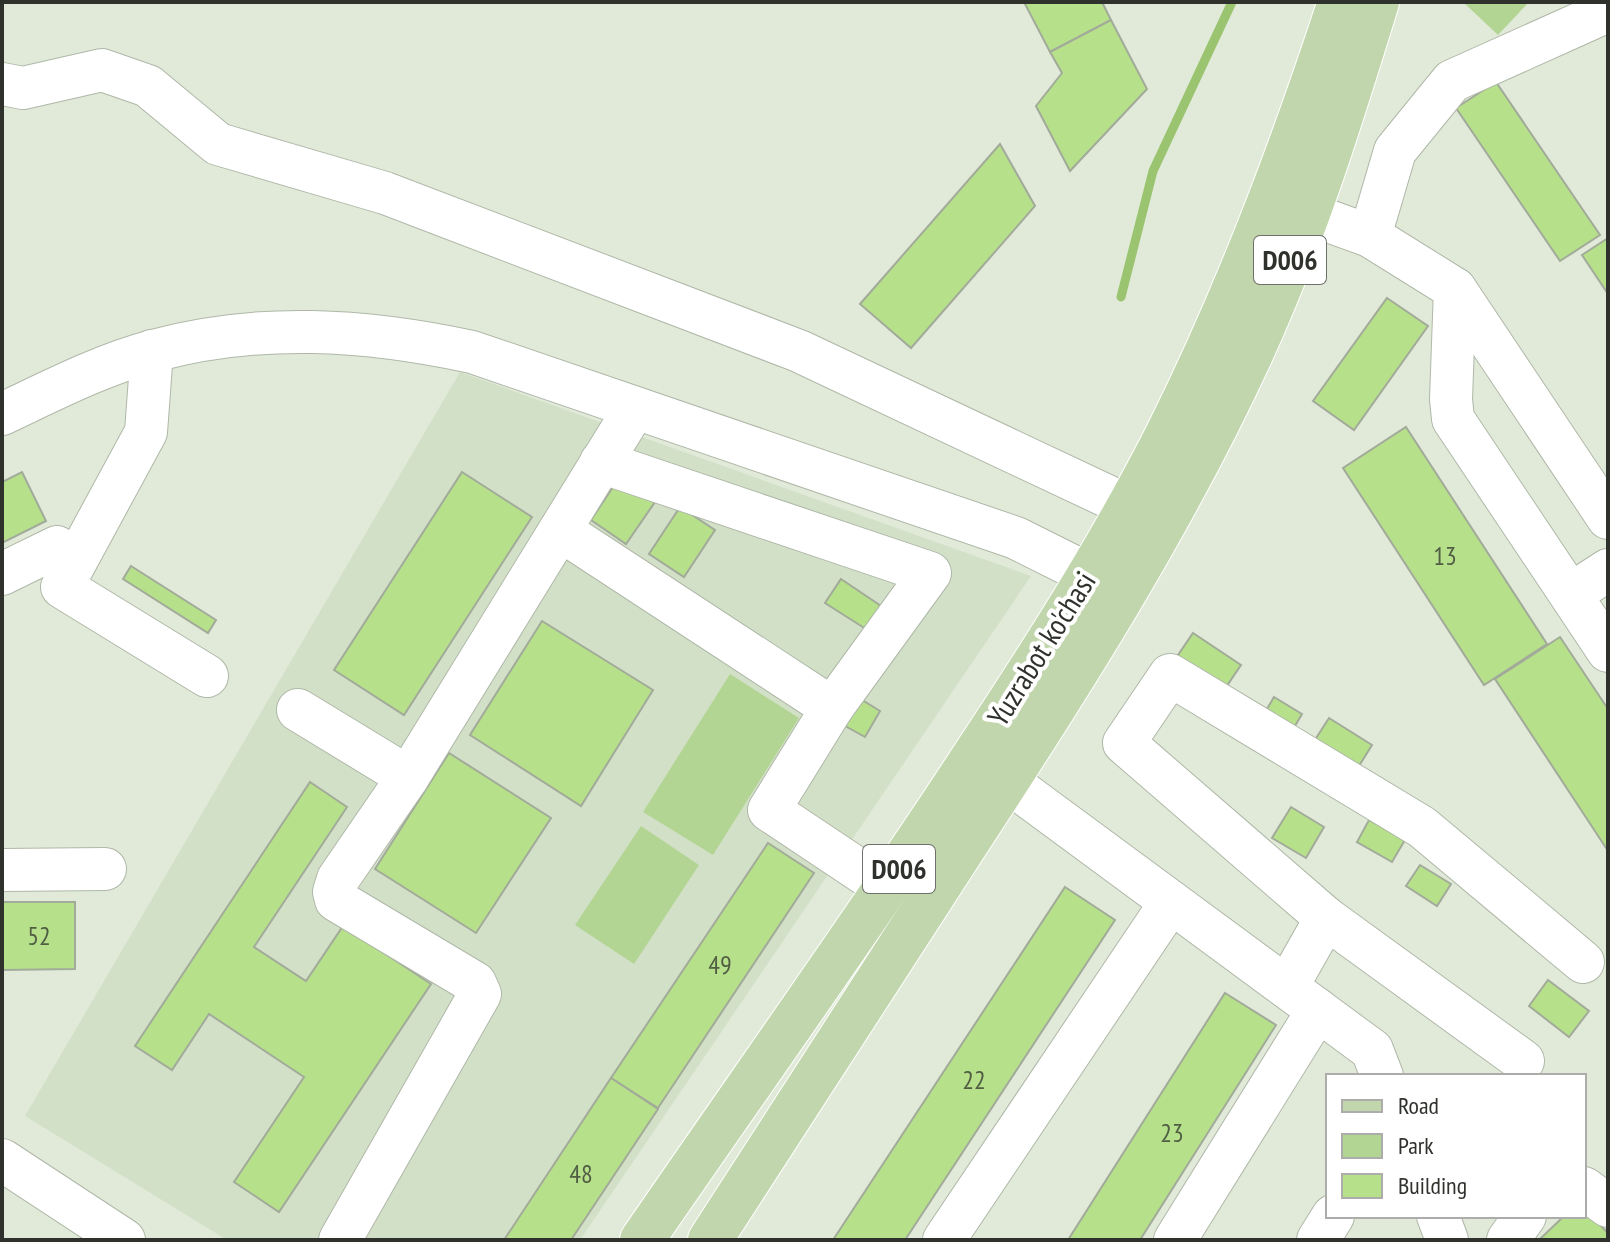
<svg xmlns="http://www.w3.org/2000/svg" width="1610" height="1242" font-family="'PT Sans Narrow',sans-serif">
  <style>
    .built { fill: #d3e0c8 }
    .green { fill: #b3d593 }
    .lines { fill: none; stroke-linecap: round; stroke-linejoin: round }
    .stream { stroke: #9ac46f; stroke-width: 9 }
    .building { fill: #b6e18a; stroke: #a2aa9a; stroke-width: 2 }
    .minor-casing { stroke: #afb8a8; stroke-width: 44 }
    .major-casing { stroke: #fff; stroke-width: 46 }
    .minor { stroke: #fff; stroke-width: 42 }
    .major { stroke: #c1d6ad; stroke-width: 44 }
    .labels { text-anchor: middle; stroke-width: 8; stroke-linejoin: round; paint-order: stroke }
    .number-label { font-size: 26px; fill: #515e44 }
    .shield { fill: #fff; stroke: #6d706b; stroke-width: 2 }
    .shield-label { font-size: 28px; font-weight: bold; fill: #2f322c }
    .street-label { font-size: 30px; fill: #2f322c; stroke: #fff }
  </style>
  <rect width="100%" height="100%" fill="#e1ead9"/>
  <polygon class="built" points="460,372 1031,576 580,1240 227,1240 25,1116"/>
  <g class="green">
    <polygon points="1463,2 1529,2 1498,35"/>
    <polygon points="730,674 799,718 713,855 643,812"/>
    <polygon points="641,826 699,865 634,964 575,925"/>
  </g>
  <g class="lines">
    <polyline class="stream" points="1121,297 1153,171 1232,2"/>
  </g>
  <g class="building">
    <polygon points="1024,2 1102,2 1111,20 1050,52"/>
    <polygon points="1111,20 1147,89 1070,171 1036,106 1062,73 1050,52"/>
    <polygon points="1496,82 1600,235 1560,261 1456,108"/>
    <polygon points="1000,144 1035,206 911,348 860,304"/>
    <polygon points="1608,238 1608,294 1582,255"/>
    <polygon points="1387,298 1428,326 1354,430 1313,401"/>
    <polygon points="1406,427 1547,644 1484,685 1343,468"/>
    <polygon points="22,472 46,521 2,543 2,482"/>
    <polygon points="462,472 532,517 404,715 334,670"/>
    <polygon points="619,478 655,502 626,544 591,520"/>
    <polygon points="680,507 715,530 684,577 649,554"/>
    <polygon points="131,566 216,620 208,633 123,579"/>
    <polygon points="841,579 884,608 869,631 825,603"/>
    <polygon points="542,621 653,690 581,806 470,735"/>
    <polygon points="1193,633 1241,665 1222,693 1174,661"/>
    <polygon points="1560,637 1608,709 1608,851 1495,679"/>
    <polygon points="854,695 880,711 865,737 838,722"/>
    <polygon points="1274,697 1302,714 1289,736 1261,719"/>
    <polygon points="1329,718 1372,745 1354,774 1311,746"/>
    <polygon points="449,753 551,818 476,933 375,869"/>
    <polygon points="310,782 347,807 254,947 306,981 343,926 431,984 279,1212 234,1182 304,1077 209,1014 172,1070 135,1046"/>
    <polygon points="1291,807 1324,827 1306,858 1272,838"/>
    <polygon points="1369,820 1405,840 1392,862 1357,842"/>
    <polygon points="768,843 814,873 658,1108 611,1078"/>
    <polygon points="1420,865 1451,884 1437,906 1406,886"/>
    <polygon points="1065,887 1115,920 905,1240 833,1240"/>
    <polygon points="2,902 75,902 75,969 2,970"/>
    <polygon points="1548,980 1589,1011 1569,1037 1529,1006"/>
    <polygon points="1225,993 1276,1025 1140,1240 1068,1240"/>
    <polygon points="611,1078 658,1109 571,1240 504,1240"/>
    <polygon points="1584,1209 1608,1233 1608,1240 1539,1240 1564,1216 1584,1216"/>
  </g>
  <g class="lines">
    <g class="minor-casing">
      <g id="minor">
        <polyline points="2,84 23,88 102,70 148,86 218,144 385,193 799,351 1128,506"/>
        <polyline points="1276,202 1370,236 1455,289 1608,518"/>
        <polyline points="1370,236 1395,151 1452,81 1608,11"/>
        <polyline points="1455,289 1451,399 1453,419 1608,651"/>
        <polyline points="152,351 146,432 62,587 207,676"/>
        <path d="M2,414C51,391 101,365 153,351C260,322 365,329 472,352L1016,538L1090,575"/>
        <polyline points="601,462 930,573 832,708 769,810 886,888"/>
        <polyline points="560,530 832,708"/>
        <polyline points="2,574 57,547"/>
        <polyline points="1571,594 1608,570"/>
        <polyline points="298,710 408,777"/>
        <polyline points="1007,781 1372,1050 1382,1076"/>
        <polyline points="2,870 105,869"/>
        <polyline points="1287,987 1326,918"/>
        <polyline points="1523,1061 1326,918 1124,743 1170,675 1422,827 1583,962"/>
        <polyline points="2,1160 124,1240"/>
        <polyline points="1584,1188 1608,1206"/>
        <polyline points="1438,1216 1447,1240"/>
        <polyline points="340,1240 480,994 475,983 336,900 334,892 338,879 408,777 635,408"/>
        <polyline points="944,1240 1171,902"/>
        <polyline points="1175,1240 1318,1010"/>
        <polyline points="1318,1240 1333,1216"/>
        <polyline points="1508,1240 1525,1216"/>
      </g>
    </g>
    <g class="major-casing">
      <g id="major">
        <path d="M642,1240C741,1096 842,954 939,809C1020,687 1101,565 1167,435C1237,295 1291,151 1340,2"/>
        <path d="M710,1240C796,1107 882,974 968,841C1070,685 1172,525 1250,356C1303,241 1340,122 1377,2"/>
      </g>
    </g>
    <use href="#minor" class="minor"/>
    <use href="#major" class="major"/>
  </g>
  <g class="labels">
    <g class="number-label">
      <text x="1445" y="565">13</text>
      <text x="39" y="945">52</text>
      <text x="720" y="974">49</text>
      <text x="974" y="1089">22</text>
      <text x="1172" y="1142">23</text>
      <text x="581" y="1183">48</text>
    </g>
    <g class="shield">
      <rect x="1254" y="236" width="72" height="48" rx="6"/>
      <rect x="863" y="845" width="72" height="48" rx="6"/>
    </g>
    <g class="shield-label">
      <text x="1290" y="270">D006</text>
      <text x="899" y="879">D006</text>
    </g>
    <g class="street-label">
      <text transform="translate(1042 649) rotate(-58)" y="10">Yuzrabot ko'chasi</text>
    </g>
  </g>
  <rect width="1610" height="1242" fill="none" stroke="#2f322c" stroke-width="8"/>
  <rect x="1326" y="1074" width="260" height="144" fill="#ffffff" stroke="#acadab" stroke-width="2"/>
  <rect x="1342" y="1100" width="40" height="12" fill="#c1d6ad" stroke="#acadab" stroke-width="2"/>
  <text x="1398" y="1114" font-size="24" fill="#2f322c">Road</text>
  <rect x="1342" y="1134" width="40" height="24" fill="#b3d593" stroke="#acadab" stroke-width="2"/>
  <text x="1398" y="1154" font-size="24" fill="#2f322c">Park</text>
  <rect x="1342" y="1174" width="40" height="24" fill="#b6e18a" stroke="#acadab" stroke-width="2"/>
  <text x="1398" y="1194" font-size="24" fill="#2f322c">Building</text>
</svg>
